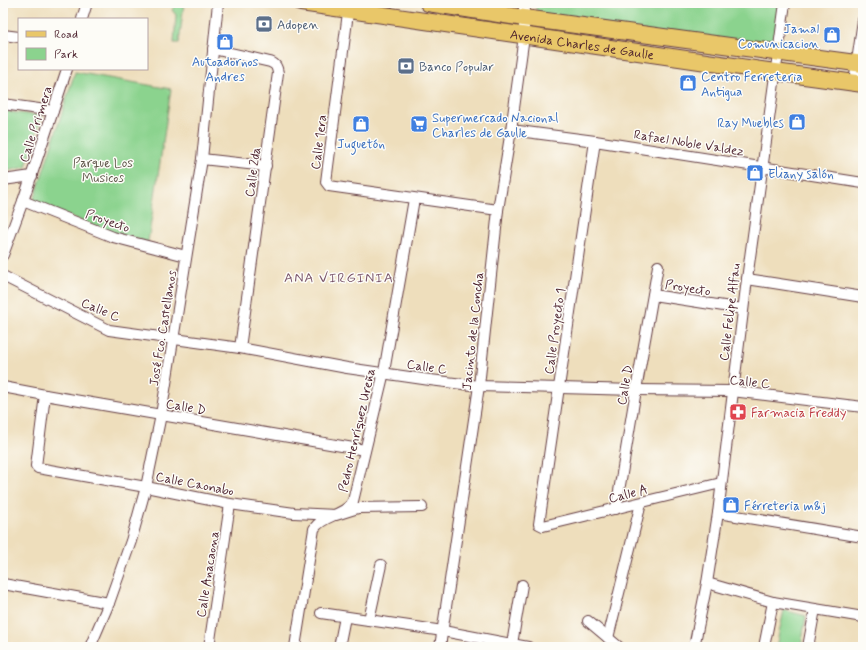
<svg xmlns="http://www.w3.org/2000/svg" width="866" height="650" font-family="Mynerve,sans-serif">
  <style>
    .green { fill: #8bd38e; stroke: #6a795c }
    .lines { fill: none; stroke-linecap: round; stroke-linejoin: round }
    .minor-casing { stroke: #633c41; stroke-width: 12 }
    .primary-casing { stroke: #633c41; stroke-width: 18 }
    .minor { stroke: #fff; stroke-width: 10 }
    .primary { stroke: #e9c769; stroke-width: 16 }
    .labels { text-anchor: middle; stroke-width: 3; stroke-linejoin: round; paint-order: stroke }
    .service-label { font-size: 13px; fill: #4e5e75; stroke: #fdfcf7; text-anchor: start }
    .shop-label { font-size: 13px; fill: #366cbe; stroke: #fdfcf7; text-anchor: start }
    .street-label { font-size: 13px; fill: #4a1f2b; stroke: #fdfcf7 }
    .park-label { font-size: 13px; fill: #5e5549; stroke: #fdfcf7 }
    .health-label { font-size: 13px; fill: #be3a42; stroke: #fdfcf7; text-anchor: start }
    .neighbourhood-label { font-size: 14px; letter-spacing: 1px; fill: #785268; stroke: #fdfcf7 }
  </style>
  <rect width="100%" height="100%" fill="#fdfcf7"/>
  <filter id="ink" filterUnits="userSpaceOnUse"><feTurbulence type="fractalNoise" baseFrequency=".025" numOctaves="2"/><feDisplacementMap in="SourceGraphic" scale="8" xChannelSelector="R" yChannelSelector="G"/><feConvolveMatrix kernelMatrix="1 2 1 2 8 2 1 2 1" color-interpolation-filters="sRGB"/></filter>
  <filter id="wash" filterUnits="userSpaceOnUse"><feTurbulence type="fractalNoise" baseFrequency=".012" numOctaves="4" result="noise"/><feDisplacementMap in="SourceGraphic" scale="16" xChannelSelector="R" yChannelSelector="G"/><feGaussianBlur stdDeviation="0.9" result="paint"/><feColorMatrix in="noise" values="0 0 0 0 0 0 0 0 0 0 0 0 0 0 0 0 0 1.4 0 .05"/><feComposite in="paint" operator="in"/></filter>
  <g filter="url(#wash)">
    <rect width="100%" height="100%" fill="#eedebc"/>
    <g class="green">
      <polygon points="177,3 184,3 179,43 174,43 176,15 172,10"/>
      <polygon points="536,3 780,3 774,51 536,17"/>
      <polygon points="75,72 171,89 148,242 116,234 33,203"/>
      <polygon points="3,111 42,116 26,167 3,172"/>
      <polygon points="784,610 806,616 801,647 776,647"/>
    </g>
  </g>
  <g filter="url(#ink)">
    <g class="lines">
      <g class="minor-casing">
        <g id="minor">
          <polyline points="349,5 327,174 326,182 329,186 498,210"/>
          <polyline points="82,19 87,3"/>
          <polyline points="3,35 19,37"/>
          <path d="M213,49L270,62C276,64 277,67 278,73L240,348"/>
          <polyline points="854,82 863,20"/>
          <polyline points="3,104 53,111"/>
          <polyline points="511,130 595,141 863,183"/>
          <polyline points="595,141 539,524 543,526 721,483"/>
          <polyline points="202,159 266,166"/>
          <polyline points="3,180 32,176"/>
          <polyline points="23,201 113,237 186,256"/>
          <polyline points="3,255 23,201 67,69"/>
          <polyline points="3,276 109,330 240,348 347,368 430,380 479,386 636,390 732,391 863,407"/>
          <polyline points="747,279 863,297"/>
          <polyline points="653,295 743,309"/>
          <polyline points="3,387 45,395 365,450"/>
          <polyline points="45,395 36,466 38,468 146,487 230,504 294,513 336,515 358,508 422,507"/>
          <polyline points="616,509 636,390 658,266"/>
          <polyline points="718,513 863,537"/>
          <polyline points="707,583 773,602 863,617"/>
          <polyline points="3,584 109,603"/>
          <polyline points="321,613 443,631 528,647"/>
          <polyline points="369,620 381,565"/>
          <polyline points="588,621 619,647"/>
          <polyline points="608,638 641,503"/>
          <polyline points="512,644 522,585"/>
          <polyline points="90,647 109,603 131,541 146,487 161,415 202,159 218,3"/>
          <polyline points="209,647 230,504"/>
          <path d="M295,647L314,529C322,515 345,516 353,501L384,372L414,199"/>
          <polyline points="339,647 345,617"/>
          <polyline points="440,647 479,386 498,210 511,130 524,36 524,3"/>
          <polyline points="694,647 707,583 718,513 747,279 785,3"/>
          <polyline points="764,647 773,602"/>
          <polyline points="808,647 815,609"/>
        </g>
      </g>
      <g class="primary-casing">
        <g id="primary">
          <path id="s1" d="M301,3L775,72L863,84"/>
          <polyline points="428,3 524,18 863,64"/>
        </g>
      </g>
      <use href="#minor" class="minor"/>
      <use href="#primary" class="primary"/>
    </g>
  </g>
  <defs>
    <g id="bank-square" transform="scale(0.9)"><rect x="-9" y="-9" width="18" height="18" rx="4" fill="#5c6f8a" stroke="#fdfcf7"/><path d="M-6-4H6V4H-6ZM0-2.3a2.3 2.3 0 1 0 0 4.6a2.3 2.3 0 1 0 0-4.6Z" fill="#fff"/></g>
    <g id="shop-square" transform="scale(0.9)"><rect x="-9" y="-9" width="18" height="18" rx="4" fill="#3f7fe0" stroke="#fdfcf7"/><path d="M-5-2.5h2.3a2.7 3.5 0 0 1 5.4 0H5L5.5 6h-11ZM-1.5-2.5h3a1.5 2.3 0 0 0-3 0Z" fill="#fff"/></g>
    <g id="supermarket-square" transform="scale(0.9)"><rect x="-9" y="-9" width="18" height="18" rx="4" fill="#3f7fe0" stroke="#fdfcf7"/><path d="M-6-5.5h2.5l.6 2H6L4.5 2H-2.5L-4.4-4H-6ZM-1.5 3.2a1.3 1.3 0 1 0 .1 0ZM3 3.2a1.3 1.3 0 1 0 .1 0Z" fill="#fff"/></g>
    <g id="pharmacy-square" transform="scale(0.9)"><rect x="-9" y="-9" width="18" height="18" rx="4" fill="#e0444e" stroke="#fdfcf7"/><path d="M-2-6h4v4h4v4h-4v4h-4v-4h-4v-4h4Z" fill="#fff"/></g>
  </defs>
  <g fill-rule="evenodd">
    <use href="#bank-square" x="264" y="24"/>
    <use href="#shop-square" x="832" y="35"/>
    <use href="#shop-square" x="225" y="42"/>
    <use href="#bank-square" x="406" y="66"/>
    <use href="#shop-square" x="688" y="83"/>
    <use href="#shop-square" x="797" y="122"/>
    <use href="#shop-square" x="361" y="124"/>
    <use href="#supermarket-square" x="419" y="124"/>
    <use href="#shop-square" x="755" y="173"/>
    <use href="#pharmacy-square" x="738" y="412"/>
    <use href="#shop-square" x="731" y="505"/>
  </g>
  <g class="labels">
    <g class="service-label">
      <text x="277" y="29">Adopen</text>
      <text x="419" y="71">Banco Popular</text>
    </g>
    <g class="shop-label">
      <text x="819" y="33" text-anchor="end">Jamal<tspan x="819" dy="15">Comunicacion</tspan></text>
      <text x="225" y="66" text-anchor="middle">Autoadornos<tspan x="225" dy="15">Andres</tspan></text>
      <text x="701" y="81">Centro Ferreteria<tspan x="701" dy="15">Antigua</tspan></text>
      <text x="432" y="122">Supermercado Nacional<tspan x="432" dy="15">Charles de Gaulle</tspan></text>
      <text x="784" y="127" text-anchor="end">Ray Muebles</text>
      <text x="361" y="148" text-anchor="middle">Juguetón</text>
      <text x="768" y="178">Eliany salón</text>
      <text x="744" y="510">Férreteria m&amp;j</text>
    </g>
    <g class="street-label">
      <text dy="5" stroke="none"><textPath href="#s1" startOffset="284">Avenida Charles de Gaulle</textPath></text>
      <text transform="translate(35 124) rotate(-72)" y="5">Calle Primera</text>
      <text transform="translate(318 142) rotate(-83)" y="5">Calle 1era</text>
      <text transform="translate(689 142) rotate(9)" y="5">Rafael Noble Valdez</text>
      <text transform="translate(252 172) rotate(-82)" y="5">Calle 2da</text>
      <text transform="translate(108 220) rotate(19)" y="5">Proyecto</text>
      <text transform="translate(688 287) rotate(9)" y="5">Proyecto</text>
      <text transform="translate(101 309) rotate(23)" y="5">Calle C</text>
      <text transform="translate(729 312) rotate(-83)" y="5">Calle Felipe Alfau</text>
      <text transform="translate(162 328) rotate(-81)" y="5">José Fco. Castellanos</text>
      <text transform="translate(472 331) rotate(-84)" y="5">Jacinto de la Concha</text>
      <text transform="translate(554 331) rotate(-82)" y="5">Calle Proyecto 1</text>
      <text transform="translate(427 366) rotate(8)" y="5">Calle C</text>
      <text transform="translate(750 381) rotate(6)" y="5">Calle C</text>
      <text transform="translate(624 385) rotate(-80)" y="5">Calle D</text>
      <text transform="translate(186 406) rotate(10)" y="5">Calle D</text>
      <text transform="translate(356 430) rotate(-77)" y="5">Pedro Henríquez Ureña</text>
      <text transform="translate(195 483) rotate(11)" y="5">Calle Caonabo</text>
      <text transform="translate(628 493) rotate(-14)" y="5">Calle A</text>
      <text transform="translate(207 574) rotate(-81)" y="5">Calle Anacaona</text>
    </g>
    <g class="park-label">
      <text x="103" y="167">Parque Los<tspan x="103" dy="15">Musicos</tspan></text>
    </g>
    <g class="health-label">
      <text x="751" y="417">Farmacia Freddy</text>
    </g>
    <g class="neighbourhood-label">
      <text x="339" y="282">ANA VIRGINIA</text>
    </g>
  </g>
  <rect width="866" height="650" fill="none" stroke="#fdfcf7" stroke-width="16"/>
  <rect x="18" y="18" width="130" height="52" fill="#fdfcf7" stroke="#b5a4a5"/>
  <rect x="26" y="31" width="20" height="6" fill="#e9c769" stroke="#b5a4a5"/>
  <text x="54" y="38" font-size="12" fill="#4a1f2b">Road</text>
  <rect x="26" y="48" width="20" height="12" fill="#8bd38e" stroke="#b5a4a5"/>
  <text x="54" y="58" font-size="12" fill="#4a1f2b">Park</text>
</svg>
